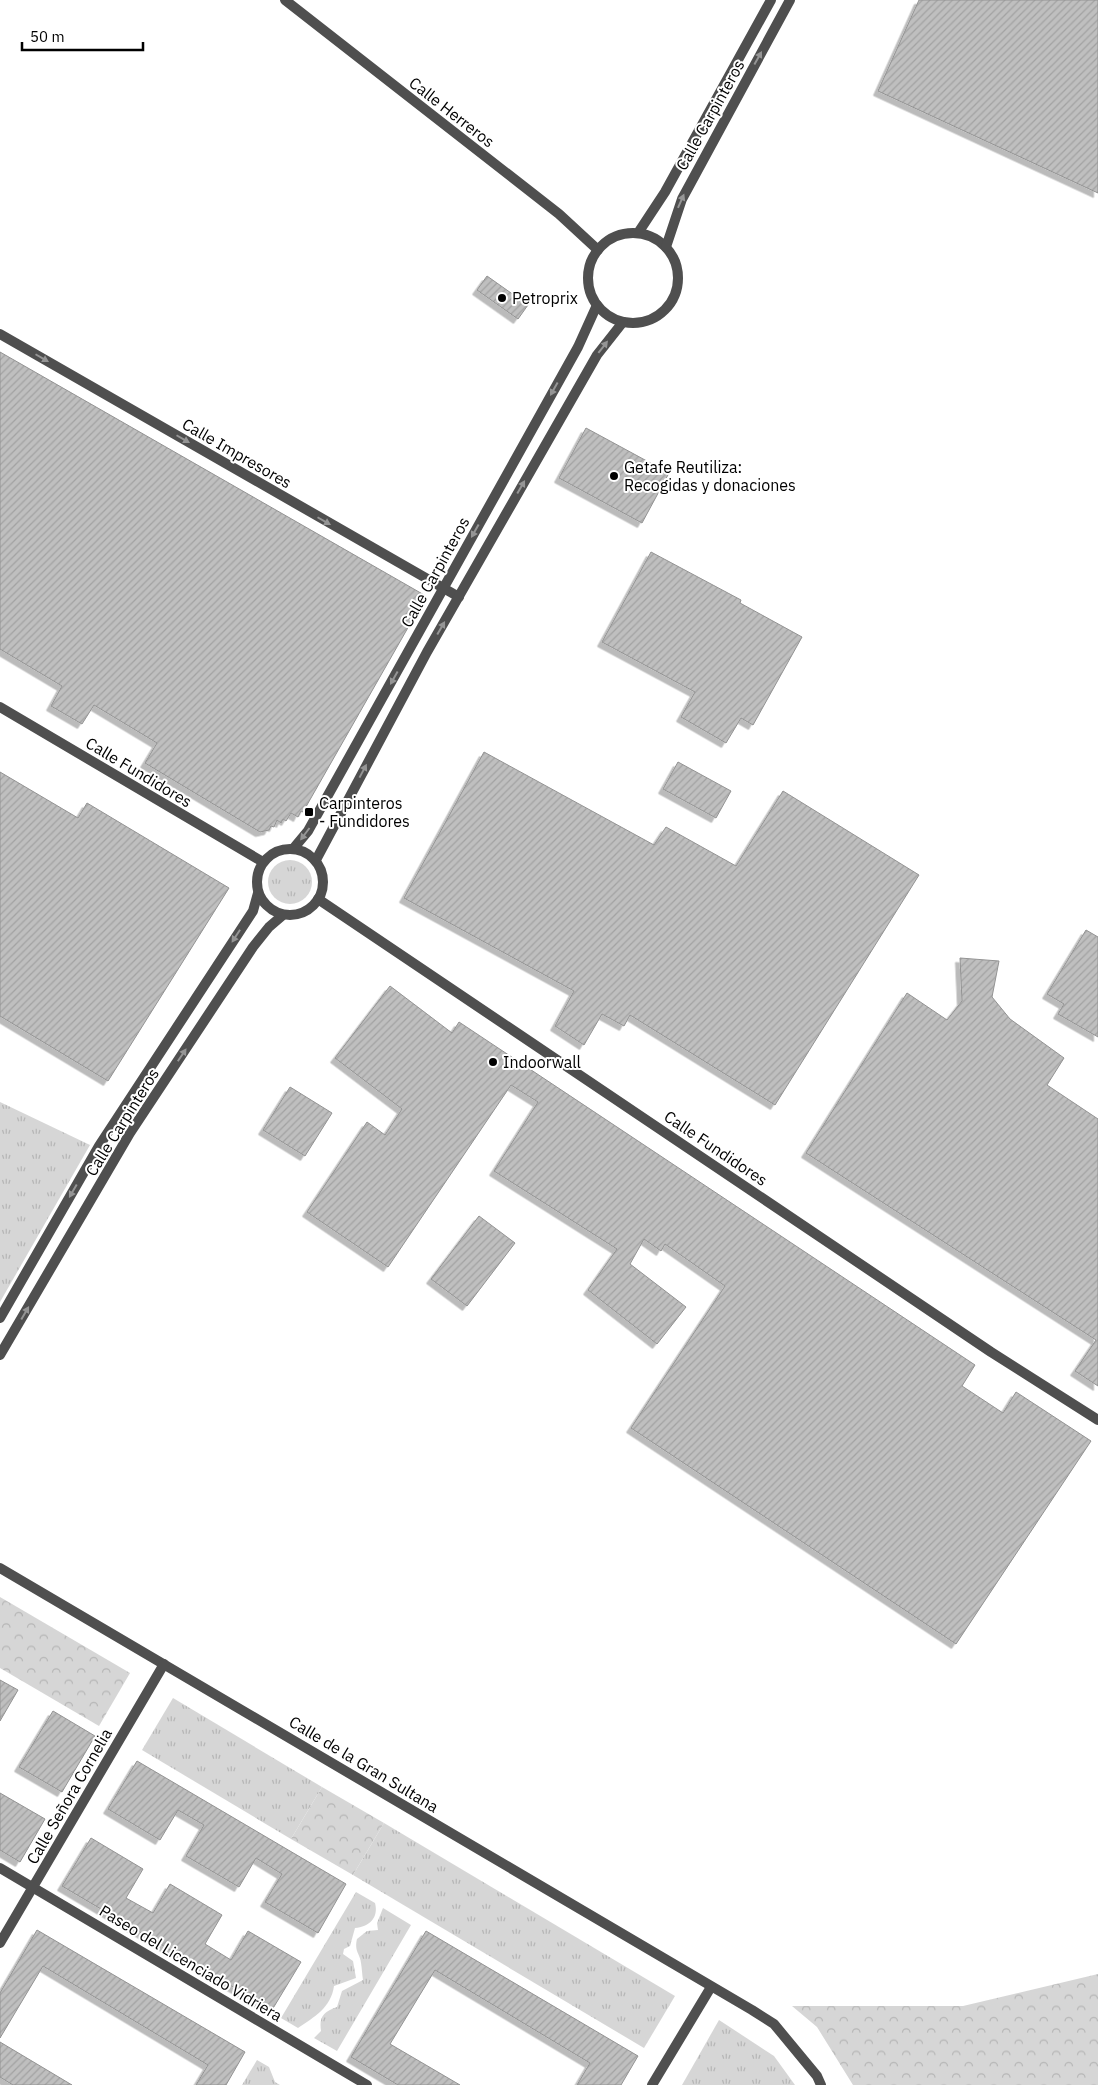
<svg xmlns="http://www.w3.org/2000/svg" width="1098" height="2085" font-family="'IBM Plex Sans',sans-serif">
  <style>
    .grass { fill: url(#grass-tufts) }
    .forest { fill: url(#forest-crowns) }
    .building { fill: url(#building-hatch); stroke: #939393; filter: url(#shadow) }
    .lines { fill: none; stroke-linecap: round; stroke-linejoin: round }
    .pedestrian { stroke: #4f4f4f; stroke-width: 10 }
    .minor { stroke: #4f4f4f; stroke-width: 10 }
    .tertiary { stroke: #4f4f4f; stroke-width: 10 }
    .oneway { fill: #959595 }
    .poi-dot { fill: #000; stroke: #fff; stroke-width: 2 }
    .labels { text-anchor: middle; stroke-width: 4; stroke-linejoin: round; paint-order: stroke }
    .street-label { font-size: 16px; fill: #000; stroke: #fff }
    .poi-label { font-size: 16px; fill: #000; stroke: #fff; text-anchor: start }
  </style>
  <defs>
    <pattern id="grass-tufts" width="24" height="20" patternUnits="userSpaceOnUse" patternTransform="scale(1.25)"><rect width="24" height="20" fill="#d6d6d6"/><path d="M3 7l-1-3M5 7V3M7 7l1-3M15 17l-1-3M17 17v-4M19 17l1-3" fill="none" stroke="#b6b6b6"/></pattern>
    <pattern id="forest-crowns" width="20" height="18" patternUnits="userSpaceOnUse" patternTransform="scale(1.25)"><rect width="20" height="18" fill="#d6d6d6"/><path d="M2 6a3 3 0 1 1 6 0M12 15a3 3 0 1 1 6 0" fill="none" stroke="#b6b6b6"/></pattern>
    <pattern id="building-hatch" width="6" height="6" patternUnits="userSpaceOnUse" patternTransform="scale(1.25)"><rect width="6" height="6" fill="#bfbfbf"/><path d="M-1 1l2-2M0 6l6-6M5 7l2-2" fill="none" stroke="#a2a2a2"/></pattern>
    <filter id="shadow"><feDropShadow dx="-4.5" dy="4.5" stdDeviation="0" flood-color="#0004"/></filter>
  </defs>
  <rect width="100%" height="100%" fill="#fff"/>
  <g class="grass">
    <circle cx="290" cy="882" r="22"/>
    <polygon points="0,1102 90,1145 0,1302"/>
    <polygon points="173,1698 322,1787 291,1839 142,1750"/>
    <polygon points="384,1823 675,1996 644,2048 353,1875"/>
    <path d="M356,1892L375,1903C379,1918 369,1927 355,1928L350,1946L344,1949L343,1954L353,1961L356,1978L334,1986C331,2008 314,2017 298,2028L281,2018Z"/>
    <path d="M383,1908L411,1925L337,2051L314,2038L321,2031C319,2017 323,2012 337,2007L342,1991L363,1980C362,1974 362,1969 361,1963C360,1953 354,1952 357,1939L367,1931L378,1930L377,1923Z"/>
    <polygon points="719,2020 774,2056 795,2085 682,2085"/>
    <polygon points="257,2060 269,2067 275,2082 280,2085 242,2085"/>
  </g>
  <g class="forest">
    <polygon points="0,1597 130,1673 99,1726 0,1668"/>
    <polygon points="322,1787 384,1823 353,1875 291,1839"/>
    <polygon points="1098,1974 1098,2085 853,2085 817,2027 792,2006 963,2006"/>
  </g>
  <g class="building">
    <polygon points="919,0 1098,0 1098,193 878,91"/>
    <polygon points="487,276 528,305 518,319 477,290"/>
    <polygon points="0,352 426,596 303,812 301,811 298,817 291,813 286,821 283,819 281,823 277,820 274,827 271,826 269,830 260,832 145,763 157,743 94,705 82,724 51,706 62,686 0,649"/>
    <polygon points="586,428 669,473 642,523 559,478"/>
    <polygon points="651,552 741,600 740,603 802,637 753,725 741,718 726,743 681,717 695,692 602,642"/>
    <polygon points="484,752 654,845 666,827 736,866 783,791 919,875 775,1105 630,1015 624,1026 602,1014 584,1045 555,1026 574,991 404,898"/>
    <polygon points="678,762 731,791 716,818 663,789"/>
    <polygon points="0,772 78,818 87,803 229,888 108,1081 0,1016"/>
    <polygon points="1086,930 1098,937 1098,1037 1058,1014 1064,1004 1047,994"/>
    <polygon points="960,958 999,961 992,997 1010,1019 1064,1058 1047,1085 1098,1119 1098,1386 1075,1371 1096,1340 806,1153 907,993 947,1020 962,1001"/>
    <polygon points="390,986 452,1033 459,1022 975,1365 962,1386 1003,1413 1016,1392 1091,1441 956,1644 631,1428 725,1286 665,1244 661,1251 644,1239 630,1264 686,1307 657,1344 588,1290 617,1249 494,1171 538,1102 511,1085 388,1267 307,1212 367,1122 385,1135 402,1109 335,1058"/>
    <polygon points="290,1087 332,1113 305,1156 263,1130"/>
    <polygon points="479,1216 515,1243 467,1306 431,1279"/>
    <polygon points="0,1680 18,1690 0,1721"/>
    <polygon points="53,1711 95,1736 62,1792 19,1767"/>
    <polygon points="137,1761 346,1884 318,1933 265,1902 282,1874 256,1858 239,1887 186,1856 204,1825 178,1810 160,1840 108,1809"/>
    <polygon points="0,1793 45,1819 20,1862 0,1850"/>
    <polygon points="91,1838 143,1869 126,1898 153,1913 170,1884 222,1915 205,1944 231,1960 248,1931 301,1962 272,2010 62,1886"/>
    <polygon points="37,1930 245,2052 226,2085 196,2085 208,2065 43,1966 0,2038 0,1993"/>
    <polygon points="426,1931 638,2056 621,2085 577,2085 590,2063 435,1970 390,2044 460,2085 398,2085 351,2057"/>
    <polygon points="0,2042 72,2085 13,2085 0,2077"/>
  </g>
  <g class="lines">
    <polyline class="pedestrian" points="0,1868 367,2085"/>
    <g class="minor">
      <polyline points="285,0 559,214 598,250"/>
      <polyline points="638,233 665,192 771,0"/>
      <circle cx="633" cy="278" r="45"/>
      <polyline points="666,247 682,199 790,0"/>
      <polyline points="0,334 459,597"/>
      <polyline points="293,849 308,831 578,347 597,305"/>
      <polyline points="316,860 427,652 597,355 623,322"/>
      <polyline points="0,1318 99,1146 253,911 258,893"/>
      <polyline points="0,1355 130,1133 253,947 269,927 283,915"/>
      <polyline points="0,1568 752,2010 774,2024 817,2076 821,2085"/>
      <polyline points="0,1943 164,1664"/>
      <polyline points="652,2085 711,1987"/>
    </g>
    <g class="tertiary">
      <polyline points="0,707 263,862"/>
      <circle cx="290" cy="882" r="33"/>
      <polyline points="318,899 991,1352 1098,1420"/>
    </g>
  </g>
  <defs><path id="oneway-solid" d="M-6-.8H1V-3.2L6.5 0L1 3.2V.8H-6Z" transform="scale(1.25)"/></defs>
  <g class="oneway">
    <use href="#oneway-solid" transform="translate(758 58) rotate(-61)"/>
    <use href="#oneway-solid" transform="translate(681 201) rotate(-66)"/>
    <use href="#oneway-solid" transform="translate(603 347) rotate(-52)"/>
    <use href="#oneway-solid" transform="translate(42 358) rotate(30)"/>
    <use href="#oneway-solid" transform="translate(554 389) rotate(119)"/>
    <use href="#oneway-solid" transform="translate(183 439) rotate(30)"/>
    <use href="#oneway-solid" transform="translate(521 487) rotate(-60)"/>
    <use href="#oneway-solid" transform="translate(324 521) rotate(30)"/>
    <use href="#oneway-solid" transform="translate(475 531) rotate(119)"/>
    <use href="#oneway-solid" transform="translate(441 628) rotate(-60)"/>
    <use href="#oneway-solid" transform="translate(394 678) rotate(119)"/>
    <use href="#oneway-solid" transform="translate(363 771) rotate(-62)"/>
    <use href="#oneway-solid" transform="translate(305 834) rotate(127)"/>
    <use href="#oneway-solid" transform="translate(236 936) rotate(123)"/>
    <use href="#oneway-solid" transform="translate(182 1055) rotate(-56)"/>
    <use href="#oneway-solid" transform="translate(73 1191) rotate(120)"/>
    <use href="#oneway-solid" transform="translate(25 1313) rotate(-60)"/>
  </g>
  <g class="poi-dot">
    <circle cx="502" cy="298" r="5"/>
    <circle cx="614" cy="476" r="5"/>
    <rect x="304" y="807" width="10" height="10" rx="2.5"/>
    <circle cx="493" cy="1062" r="5"/>
  </g>
  <g class="labels">
    <g class="street-label">
      <text transform="translate(452 112) rotate(38)" y="6">Calle Herreros</text>
      <text transform="translate(710 115) rotate(-61)" y="6">Calle Carpinteros</text>
      <text transform="translate(237 453) rotate(30)" y="6">Calle Impresores</text>
      <text transform="translate(435 572) rotate(-61)" y="6">Calle Carpinteros</text>
      <text transform="translate(139 772) rotate(31)" y="6">Calle Fundidores</text>
      <text transform="translate(122 1122) rotate(-58)" y="6">Calle Carpinteros</text>
      <text transform="translate(716 1148) rotate(34)" y="6">Calle Fundidores</text>
      <text transform="translate(364 1764) rotate(31)" y="6">Calle de la Gran Sultana</text>
      <text transform="translate(69 1796) rotate(-60)" y="6">Calle Señora Cornelia</text>
      <text transform="translate(191 1963) rotate(31)" y="6">Paseo del Licenciado Vidriera</text>
    </g>
    <g class="poi-label">
      <text x="512" y="304">Petroprix</text>
      <text x="624" y="473">Getafe Reutiliza:<tspan x="624" dy="18">Recogidas y donaciones</tspan></text>
      <text x="319" y="809">Carpinteros<tspan x="319" dy="18">- Fundidores</tspan></text>
      <text x="503" y="1068">Indoorwall</text>
    </g>
  </g>
  <path d="M22 42v8h121v-8" fill="none" stroke="#000000" stroke-width="2.5"/>
  <text x="30" y="42" font-size="15" fill="#000000" stroke="#ffffff" stroke-width="4" paint-order="stroke">50 m</text>
</svg>
